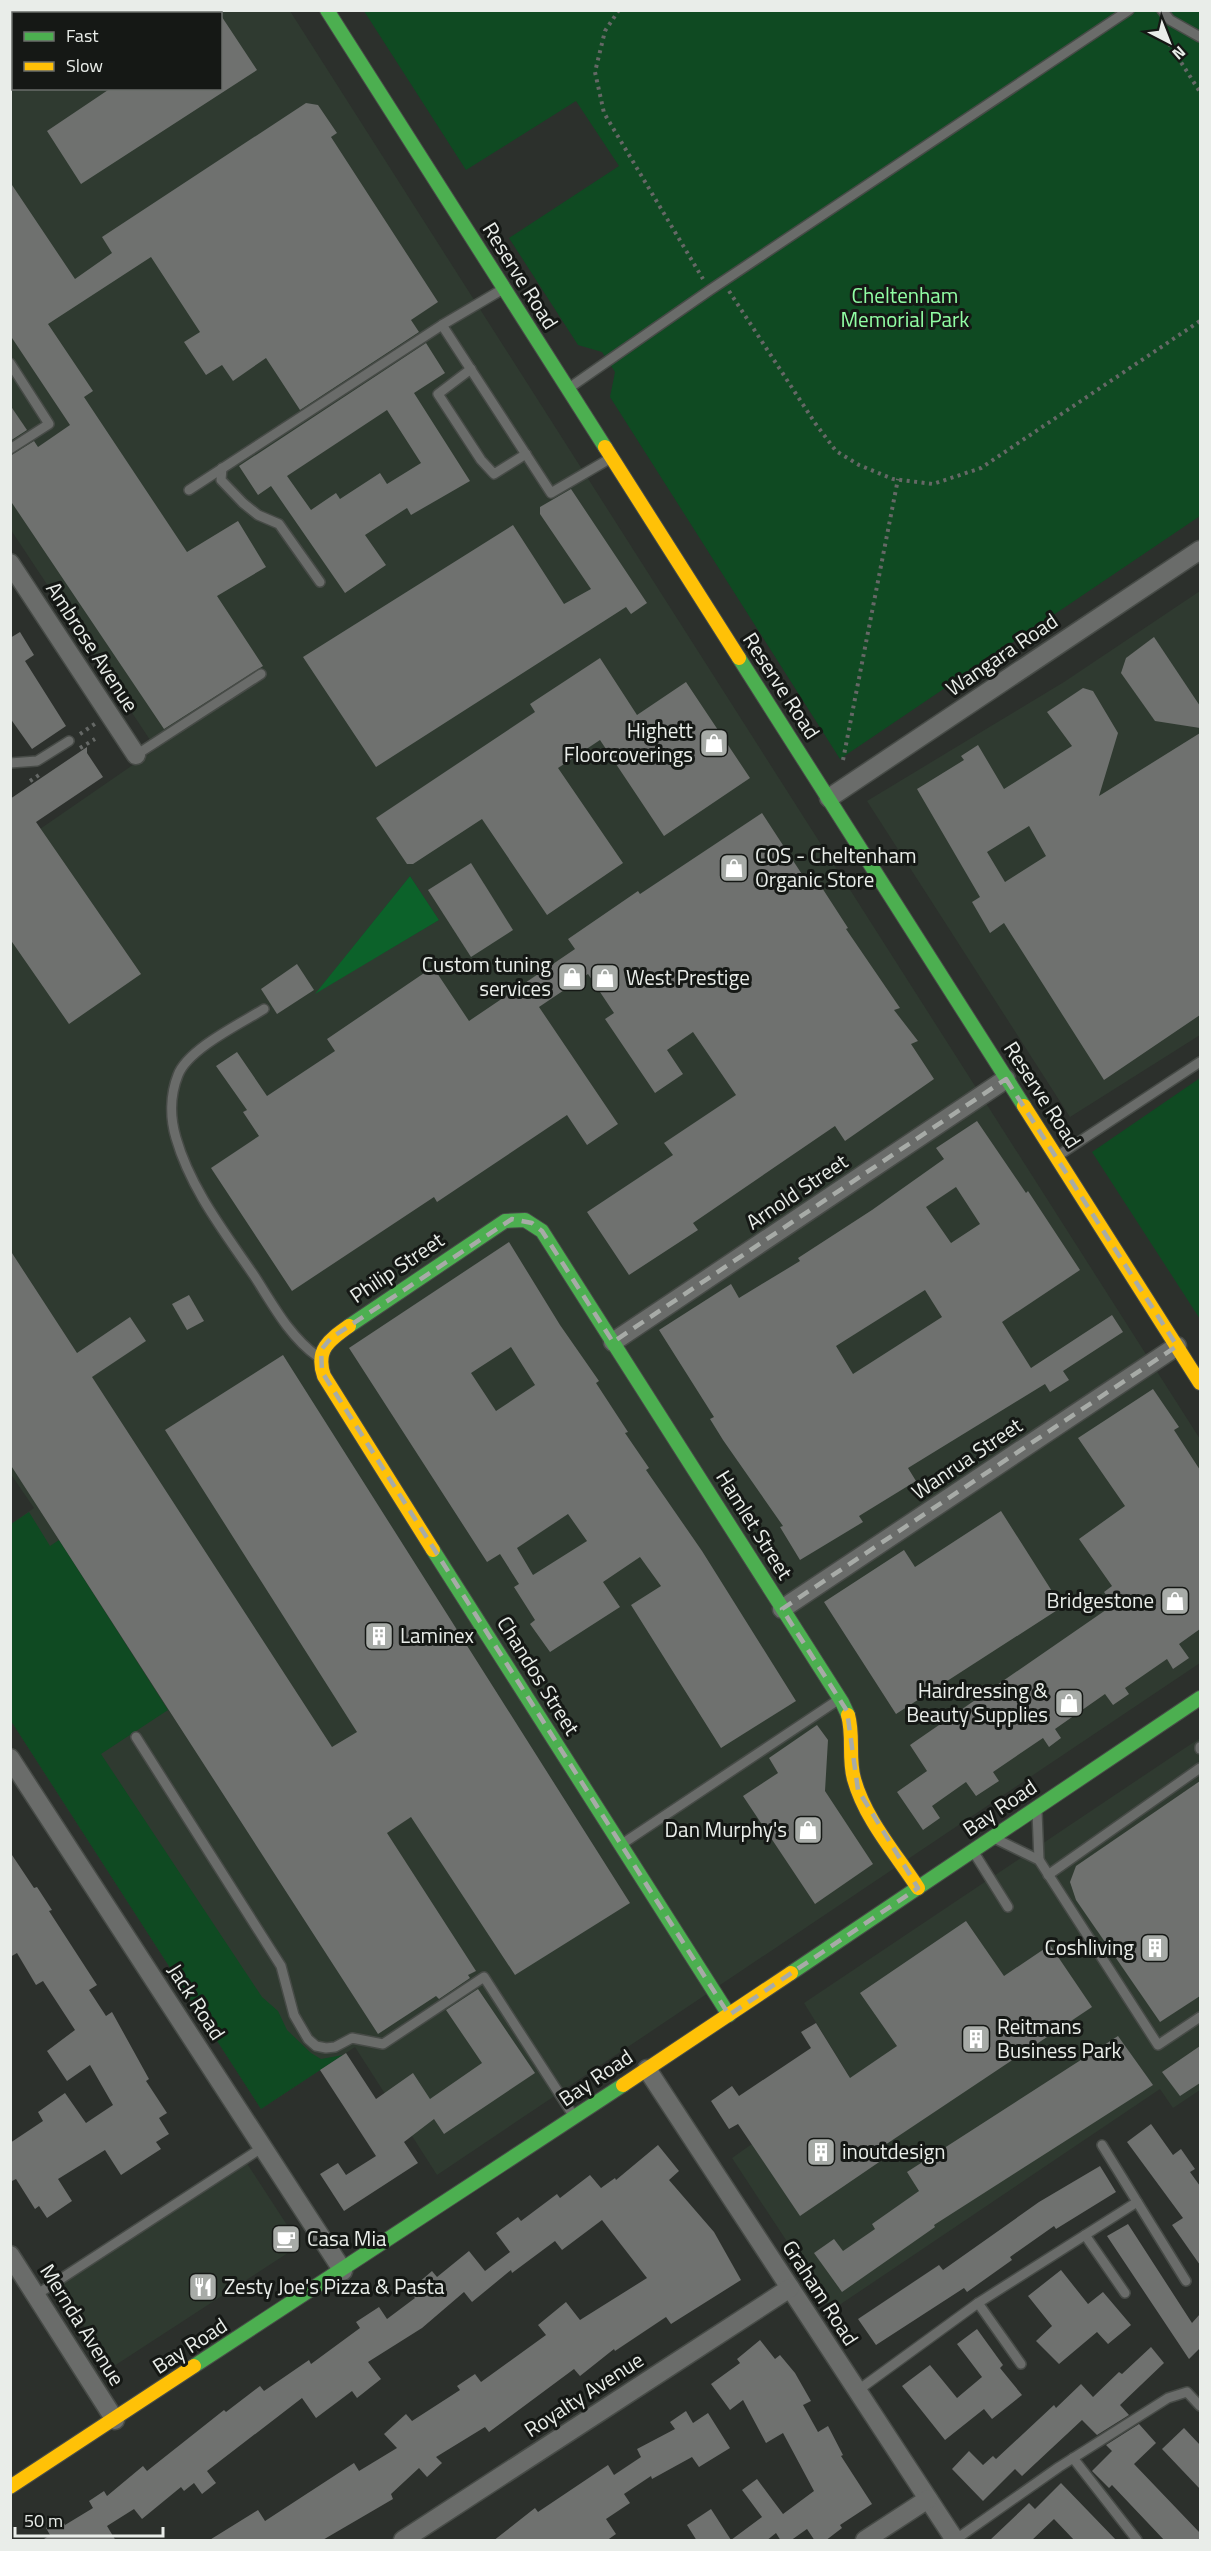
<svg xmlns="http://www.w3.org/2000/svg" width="1211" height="2551" font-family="'Titillium Web',sans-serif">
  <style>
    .built { fill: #2f3a30; fill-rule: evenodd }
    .green { fill: #0f4a22 }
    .forest { fill: #0c622a }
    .building { fill: #6f716f; fill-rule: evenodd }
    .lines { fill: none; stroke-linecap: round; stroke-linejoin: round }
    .lane-casing { stroke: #474b47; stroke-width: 12 }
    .street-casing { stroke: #474b47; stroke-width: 21 }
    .fast-casing { stroke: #474b47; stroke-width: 16 }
    .slow-casing { stroke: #474b47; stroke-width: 16 }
    .path { stroke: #656866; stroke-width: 4; stroke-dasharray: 3 4.5; stroke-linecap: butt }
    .lane { stroke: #6a6c6a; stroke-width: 9 }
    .street { stroke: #6a6c6a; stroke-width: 18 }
    .fast { stroke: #4caf50; stroke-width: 14 }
    .slow { stroke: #ffc107; stroke-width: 14 }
    .marked { fill: none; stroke: #a7aba7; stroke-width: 4.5; stroke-dasharray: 12 8; stroke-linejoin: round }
    .labels { text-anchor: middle; stroke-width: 6; stroke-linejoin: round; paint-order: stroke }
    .street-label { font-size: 21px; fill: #e9ede9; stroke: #151815 }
    .park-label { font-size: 21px; fill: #91fea4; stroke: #151815 }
    .poi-label { font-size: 21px; fill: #e9ede9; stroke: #151815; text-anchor: start }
  </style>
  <rect width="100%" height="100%" fill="#2c302c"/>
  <g class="built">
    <path d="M11,11H290L1200,1439V1663L437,2175L355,2047L261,2109L11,1721V1524L34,1508L10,1473L11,849L156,749L11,530ZM14,14H220V88H14ZM410,876L439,920L317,992Z"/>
    <polygon points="1200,591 1200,1035 1070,1117 867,801 1064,682"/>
    <polygon points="1200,1738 1200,2090 1173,2108 1160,2089 832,2310 732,2158 849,2076 804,2003"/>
    <polygon points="246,2162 300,2245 111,2368 57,2285"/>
  </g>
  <g class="green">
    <polygon points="364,11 1200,11 1200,516 840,759 610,397 615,372 602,352 578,345 509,238 619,166 576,101 466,170"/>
    <polygon points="1200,1078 1200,1319 1092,1152"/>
    <polygon points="29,1512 50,1546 59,1540 168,1710 101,1754 262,1997 278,2011 287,2030 311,2053 321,2059 343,2055 261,2109 11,1721 11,1524"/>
  </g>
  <polygon class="forest" points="410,876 439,920 315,994"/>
  <g class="building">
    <polygon points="220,14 257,70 81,184 47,131 111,88 220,88"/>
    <polygon points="306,103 318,105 337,133 331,137 438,302 411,320 419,332 300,410 266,358 233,381 222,365 206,375 184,342 200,332 151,257 48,324 93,391 84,397 187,552 238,521 266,567 217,596 263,666 164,729 10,500 10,456 34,441 38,447 70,425 10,335 10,182 75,279 112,253 102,237"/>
    <path d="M426,343L445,373L414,393L470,481L411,515L407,508L365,535L386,565L345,593L271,486L258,495L239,466ZM387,410L421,463L387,484L380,473L340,499L336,493L311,510L287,476Z"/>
    <polygon points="10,405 27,430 10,441"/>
    <polygon points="571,489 647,603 631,614 626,607 376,767 303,657 513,525 564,604 591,589 540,514 540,507"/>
    <polygon points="20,632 34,655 25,661 66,726 32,749 10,718 10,638"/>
    <polygon points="1154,637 1200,706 1200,728 1155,721 1121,673 1126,658"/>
    <polygon points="600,658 637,715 686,682 750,778 664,836 600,740 558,768 623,863 547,915 482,819 413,864 407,864 376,818 535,712 530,704"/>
    <path d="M1083,688L1093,691L1118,733L1099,796L1200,733V1015L1104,1080L1004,923L990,933L972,902L980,897L917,789L964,760L961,756L978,745L1004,789L1072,746L1047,712ZM1029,826L1046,856L1005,882L987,852Z"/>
    <polygon points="87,747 87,753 103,777 36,822 141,974 69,1024 10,939 10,799"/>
    <polygon points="762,813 807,882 815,877 848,928 846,929 900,1008 894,1010 918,1041 911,1044 934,1079 845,1141 835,1126 693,1223 698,1230 629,1275 587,1212 673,1155 664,1143 736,1095 693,1032 667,1050 683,1074 655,1093 605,1019 614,1013 588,974 539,1007 618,1124 587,1145 567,1115 437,1202 434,1197 292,1291 211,1168 259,1136 243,1112 247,1110 216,1066 237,1052 267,1096 335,1051 327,1039 433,967 469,1021 575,949 568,939 638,891 640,894"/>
    <polygon points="471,863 513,930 471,957 428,890"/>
    <polygon points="297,964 314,990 277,1014 261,989"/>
    <path d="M977,1121L1026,1193L1028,1191L1080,1270L1002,1322L1031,1368L1112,1315L1123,1332L1063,1371L1069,1380L1050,1392L1045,1384L908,1468L916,1481L859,1516L863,1522L800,1560L780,1527L783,1526L723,1440L710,1419L714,1417L659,1330L731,1284L739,1298L800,1261L798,1258L872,1210L944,1159L936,1148ZM956,1187L980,1224L951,1243L926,1207ZM925,1290L942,1317L853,1374L836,1346Z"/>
    <path d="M509,1242L560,1325L599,1381L596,1383L628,1432L625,1433L649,1468L646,1470L702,1551L796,1701L721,1748L631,1605L661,1586L640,1557L603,1582L620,1607L550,1652L530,1624L535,1620L514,1587L519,1584L500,1554L487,1562L349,1348ZM511,1347L535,1385L496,1411L471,1373ZM568,1514L587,1541L533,1575L517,1548Z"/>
    <polygon points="10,1250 77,1353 130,1317 146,1341 92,1377 332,1747 357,1732 165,1430 283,1355 630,1903 515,1975 411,1817 387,1833 476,1971 468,1975 470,1978 439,1999 436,1996 378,2034 10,1464"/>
    <polygon points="189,1295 204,1321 187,1330 172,1304"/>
    <polygon points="1153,1389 1179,1427 1174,1430 1200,1470 1200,1629 1179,1644 1189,1658 1173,1669 1167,1659 1125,1688 1129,1694 1113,1705 1105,1694 1055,1729 1061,1738 1049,1747 1043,1738 993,1772 999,1781 976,1796 966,1782 932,1806 940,1818 923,1830 897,1792 927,1771 910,1745 1113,1605 1104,1592 1112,1586 1079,1539 1125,1506 1078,1438"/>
    <polygon points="1001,1511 1062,1607 896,1714 824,1602 904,1550 915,1567"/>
    <polygon points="817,1725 828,1740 825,1791 873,1864 815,1904 743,1796 778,1773 769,1758"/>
    <polygon points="1200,1781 1200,1996 1160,2022 1076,1900 1070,1882 1076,1866"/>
    <polygon points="10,1852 34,1888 37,1887 52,1910 49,1911 97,1985 89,1990 106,2016 112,2012 149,2079 146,2081 167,2113 159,2118 169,2134 156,2142 161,2149 121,2175 105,2150 58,2179 72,2201 47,2218 39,2206 35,2209 16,2179 10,2182 10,2143 43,2121 38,2112 65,2093 86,2123 113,2105 90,2065 67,2081 47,2051 75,2030 43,1981 36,1985 17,1953 10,1957"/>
    <polygon points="966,1921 1004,1976 1050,1945 1092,2007 882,2147 888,2156 800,2216 738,2124 729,2129 711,2101 732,2086 739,2096 811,2048 801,2032 816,2023 850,2078 897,2046 860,1993"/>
    <polygon points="478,1989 535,2073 444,2134 434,2119 404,2142 418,2163 344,2211 320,2174 338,2163 346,2175 376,2156 320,2070 346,2053 376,2099 413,2073 430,2099 482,2063 446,2010"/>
    <polygon points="1118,2036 1153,2085 934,2225 935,2227 842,2292 814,2253 834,2239 843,2251 875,2229 872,2224 919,2191 907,2172"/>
    <polygon points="1200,2046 1200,2083 1180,2096 1162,2072"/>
    <polygon points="1151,2124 1173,2155 1181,2149 1195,2169 1190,2172 1200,2186 1200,2265 1172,2225 1183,2218 1127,2142"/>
    <polygon points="658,2145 679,2171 669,2180 714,2232 741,2280 671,2324 666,2317 615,2351 614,2349 580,2376 574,2369 489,2432 485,2427 436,2457 442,2463 427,2477 419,2468 391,2494 393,2499 321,2541 208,2541 258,2510 265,2521 354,2463 359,2471 397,2448 384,2434 406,2414 412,2421 460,2390 457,2386 475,2374 481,2382 546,2335 538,2325 566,2302 580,2320 647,2278 602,2220 562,2250 555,2241 512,2273 511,2270 472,2302 464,2292 422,2328 368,2362 381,2379 357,2398 352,2391 316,2418 302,2398 207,2471 216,2483 202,2494 194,2483 184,2491 181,2487 142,2519 134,2509 107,2526 116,2541 41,2541 50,2535 46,2528 62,2519 65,2525 93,2508 89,2501 104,2491 107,2496 143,2466 147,2471 224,2410 226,2412 260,2386 264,2391 309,2360 311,2364 360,2328 356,2322 379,2307 387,2319 415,2298 409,2291 432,2271 437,2277 469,2251 485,2271 510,2252 496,2233 518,2217 521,2221 557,2194 560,2198 590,2175 601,2188 615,2178 616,2180"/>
    <polygon points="1100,2166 1116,2192 1056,2229 1054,2226 1010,2257 1012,2260 967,2292 964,2288 876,2345 858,2319 939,2265 943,2270 1039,2202"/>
    <polygon points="1128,2224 1192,2323 1200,2314 1200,2348 1189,2359 1107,2236"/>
    <polygon points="1061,2270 1088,2304 1103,2292 1131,2325 1108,2344 1097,2332 1059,2364 1036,2341 1052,2326 1028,2296"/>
    <polygon points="977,2329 1003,2365 1000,2368 1022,2395 992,2419 984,2409 945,2440 902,2386 930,2365 957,2398 982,2377 957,2344"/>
    <polygon points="760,2340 775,2359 780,2355 795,2373 811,2401 803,2405 818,2432 828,2426 843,2455 841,2456 872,2504 840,2525 842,2528 825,2541 815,2541 807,2529 790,2541 781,2541 776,2533 766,2541 697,2541 687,2525 711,2509 731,2540 762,2517 742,2490 757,2479 783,2514 814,2491 783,2433 766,2443 743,2400 730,2410 711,2384 740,2363 737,2359"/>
    <polygon points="1151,2347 1164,2363 1120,2405 1129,2415 1097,2435 1082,2420 1022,2476 1015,2469 983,2501 952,2469 969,2451 983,2465 993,2456 996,2459 1054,2405 1056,2408 1081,2384 1093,2397 1119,2372 1122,2374"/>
    <polygon points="686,2411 693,2423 708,2413 730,2448 699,2467 692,2457 652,2479 651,2476 624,2494 630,2503 606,2519 616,2534 606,2541 493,2541 535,2508 538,2512 608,2465 614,2475 641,2457 637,2449 675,2429 670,2422"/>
    <polygon points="1139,2424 1156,2443 1134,2464 1200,2533 1200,2541 1165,2541 1112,2485 1109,2488 1092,2471 1112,2451 1106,2445"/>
    <polygon points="1184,2428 1200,2445 1200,2489 1162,2449"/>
    <polygon points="1061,2483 1117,2541 1075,2541 1054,2519 1031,2541 989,2541 1029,2503 1035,2509"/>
  </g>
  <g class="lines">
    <g class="lane-casing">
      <g id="lane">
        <polyline points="1162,10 1170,20 1200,37"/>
        <polyline points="442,325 551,493 611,458"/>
        <polyline points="10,363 49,424 10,449"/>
        <polyline points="471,369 438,394 481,460 494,474 526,454"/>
        <polyline points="569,388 710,290 1129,10"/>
        <polyline points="222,468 221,480 243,503 258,515 279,524 320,582"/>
        <polyline points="189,490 442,325 503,289"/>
        <polyline points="136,755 261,674"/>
        <polyline points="10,763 37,761 69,741"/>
        <path d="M264,1009C240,1024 188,1049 178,1075C170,1095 170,1118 176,1138C191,1190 226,1234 255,1277C273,1305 290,1337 317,1356"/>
        <polyline points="1059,1155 1200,1062"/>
        <polyline points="136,1737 281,1966 294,2015 308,2039 316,2046 326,2048 335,2047 352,2038 383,2044 484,1977 573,2115"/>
        <polyline points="1200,1747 1200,1749"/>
        <polyline points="1037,1812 1039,1860"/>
        <polyline points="996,1839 1039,1860 1158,2045 1200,2017"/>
        <polyline points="622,1844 838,1700"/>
        <polyline points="973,1851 1008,1907"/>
        <polyline points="1048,1875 1200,1768"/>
        <polyline points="1102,2145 1186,2281"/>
        <polyline points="1085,2235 1125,2293"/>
        <polyline points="36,2295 263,2147"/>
        <polyline points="978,2303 1021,2364"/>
        <polyline points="857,2391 978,2303 1137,2202"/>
        <polyline points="1073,2458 1137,2540"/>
        <polyline points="955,2540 1059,2467 1168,2398 1187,2392 1200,2406"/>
      </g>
    </g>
    <g class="street-casing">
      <g id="street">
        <polyline points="10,563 136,755"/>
        <polyline points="829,798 1200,550"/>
        <polyline points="613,1342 1006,1079"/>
        <polyline points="782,1609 1177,1346"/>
        <polyline points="10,1758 343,2271"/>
        <polyline points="647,2069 955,2540"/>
        <polyline points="10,2255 115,2420"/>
        <polyline points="403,2540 790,2288"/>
        <polyline points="865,2540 928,2499"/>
      </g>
    </g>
    <g class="fast-casing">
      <g id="fast">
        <polyline points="327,10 605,447"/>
        <polyline points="739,658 1024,1106"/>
        <polyline points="349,1326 505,1221 525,1220 542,1231 842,1702 848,1715"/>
        <polyline points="433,1550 729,2015"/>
        <polyline points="791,1973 1200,1698"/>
        <polyline points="194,2366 623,2085"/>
      </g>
    </g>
    <g class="slow-casing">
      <g id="slow">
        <polyline points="605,447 739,658"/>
        <polyline points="1024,1106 1200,1383"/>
        <path d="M349,1326C329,1340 315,1350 324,1376L433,1550"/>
        <path d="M848,1715C854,1736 848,1758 854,1779C865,1819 896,1854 918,1888"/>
        <polyline points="623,2085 791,1973"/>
        <polyline points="10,2487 194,2366"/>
      </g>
    </g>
    <g class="path">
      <polyline points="619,10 605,31 595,72 604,113 703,279"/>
      <polyline points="1161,31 1200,92"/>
      <polyline points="729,291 815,423 836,451 859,465 893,479 933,484 981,468 1200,321"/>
      <polyline points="80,734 96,723"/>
      <polyline points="80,748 95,739"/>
      <polyline points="843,760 898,479"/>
      <polyline points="30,781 39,775"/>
    </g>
    <use href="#lane" class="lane"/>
    <use href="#street" class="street"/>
    <use href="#fast" class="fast"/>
    <use href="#slow" class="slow"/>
  </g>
  <path class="marked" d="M1006,1079L1177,1346L782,1609L847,1711L858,1790L918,1888L729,2015L322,1372L321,1350L331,1338L512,1219L532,1223L542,1231L613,1342Z"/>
  <defs>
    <g id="shop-square" transform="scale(1.5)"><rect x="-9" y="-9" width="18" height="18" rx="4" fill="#a7aba7" stroke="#151815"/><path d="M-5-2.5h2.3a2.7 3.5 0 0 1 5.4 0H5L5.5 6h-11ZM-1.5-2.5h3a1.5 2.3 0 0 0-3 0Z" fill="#fff"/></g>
    <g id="building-square" transform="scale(1.5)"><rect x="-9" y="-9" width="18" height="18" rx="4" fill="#a7aba7" stroke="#151815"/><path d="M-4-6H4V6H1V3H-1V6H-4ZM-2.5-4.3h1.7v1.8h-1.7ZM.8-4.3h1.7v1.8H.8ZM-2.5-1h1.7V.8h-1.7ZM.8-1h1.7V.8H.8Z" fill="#fff"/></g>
    <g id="cafe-square" transform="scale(1.5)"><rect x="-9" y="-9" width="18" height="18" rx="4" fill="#a7aba7" stroke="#151815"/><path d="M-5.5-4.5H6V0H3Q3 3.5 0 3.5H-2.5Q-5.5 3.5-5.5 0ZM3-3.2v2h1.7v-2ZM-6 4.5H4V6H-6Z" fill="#fff"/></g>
    <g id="restaurant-square" transform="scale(1.5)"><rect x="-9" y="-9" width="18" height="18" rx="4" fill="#a7aba7" stroke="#151815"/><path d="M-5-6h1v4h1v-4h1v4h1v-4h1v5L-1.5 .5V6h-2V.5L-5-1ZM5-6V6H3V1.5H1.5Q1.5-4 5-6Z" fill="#fff"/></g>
  </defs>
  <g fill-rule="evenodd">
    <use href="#shop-square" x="714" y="743"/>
    <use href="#shop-square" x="734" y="868"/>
    <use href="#shop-square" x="572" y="977"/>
    <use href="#shop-square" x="605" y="978"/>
    <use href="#shop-square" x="1175" y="1601"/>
    <use href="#building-square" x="379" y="1636"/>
    <use href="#shop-square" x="1069" y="1703"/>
    <use href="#shop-square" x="808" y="1830"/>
    <use href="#building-square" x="1155" y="1948"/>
    <use href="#building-square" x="976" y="2039"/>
    <use href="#building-square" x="821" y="2152"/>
    <use href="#cafe-square" x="286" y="2239"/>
    <use href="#restaurant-square" x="203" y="2287"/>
  </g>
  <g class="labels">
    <g class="street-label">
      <text transform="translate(520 276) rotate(58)" y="7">Reserve Road</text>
      <text transform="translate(92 647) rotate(57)" y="7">Ambrose Avenue</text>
      <text transform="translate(1002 655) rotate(-34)" y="7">Wangara Road</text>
      <text transform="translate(781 686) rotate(57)" y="7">Reserve Road</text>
      <text transform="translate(1042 1095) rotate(57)" y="7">Reserve Road</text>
      <text transform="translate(797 1192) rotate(-34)" y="7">Arnold Street</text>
      <text transform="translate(397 1268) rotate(-34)" y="7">Philip Street</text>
      <text transform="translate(967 1459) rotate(-34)" y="7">Wanrua Street</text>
      <text transform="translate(754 1525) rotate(58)" y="7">Hamlet Street</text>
      <text transform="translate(538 1676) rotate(58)" y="7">Chandos Street</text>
      <text transform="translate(1000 1808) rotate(-34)" y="7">Bay Road</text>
      <text transform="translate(196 2002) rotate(57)" y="7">Jack Road</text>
      <text transform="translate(596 2078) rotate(-34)" y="7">Bay Road</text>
      <text transform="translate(820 2293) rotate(57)" y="7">Graham Road</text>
      <text transform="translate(82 2325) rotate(58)" y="7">Mernda Avenue</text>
      <text transform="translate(190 2346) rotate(-33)" y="7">Bay Road</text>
      <text transform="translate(584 2395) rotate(-33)" y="7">Royalty Avenue</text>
    </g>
    <g class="park-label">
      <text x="905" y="303">Cheltenham<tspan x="905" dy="24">Memorial Park</tspan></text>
    </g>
    <g class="poi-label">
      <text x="693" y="738" text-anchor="end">Highett<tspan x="693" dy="24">Floorcoverings</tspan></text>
      <text x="755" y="863">COS - Cheltenham<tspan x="755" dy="24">Organic Store</tspan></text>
      <text x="551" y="972" text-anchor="end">Custom tuning<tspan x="551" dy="24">services</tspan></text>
      <text x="626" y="985">West Prestige</text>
      <text x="1154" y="1608" text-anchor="end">Bridgestone</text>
      <text x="400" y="1643">Laminex</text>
      <text x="1048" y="1698" text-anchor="end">Hairdressing &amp;<tspan x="1048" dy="24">Beauty Supplies</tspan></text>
      <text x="787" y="1837" text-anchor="end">Dan Murphy's</text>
      <text x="1134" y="1955" text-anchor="end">Coshliving</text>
      <text x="997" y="2034">Reitmans<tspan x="997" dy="24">Business Park</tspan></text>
      <text x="842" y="2159">inoutdesign</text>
      <text x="307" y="2246">Casa Mia</text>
      <text x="224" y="2294">Zesty Joe's Pizza &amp; Pasta</text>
    </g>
  </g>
  <rect width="1211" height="2551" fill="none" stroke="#e9ede9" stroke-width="24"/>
  <rect x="12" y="12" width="210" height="78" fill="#151815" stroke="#6a6d6a" stroke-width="1.5"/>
  <rect x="24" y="32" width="30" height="9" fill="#4caf50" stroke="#6a6d6a" stroke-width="1.5"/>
  <text x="66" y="42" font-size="18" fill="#e9ede9">Fast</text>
  <rect x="24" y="62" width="30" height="9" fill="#ffc107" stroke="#6a6d6a" stroke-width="1.5"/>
  <text x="66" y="72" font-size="18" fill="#e9ede9">Slow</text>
  <g transform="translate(1169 42) rotate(138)" stroke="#151815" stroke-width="4.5" paint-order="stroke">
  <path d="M0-4.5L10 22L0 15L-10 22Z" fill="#e9ede9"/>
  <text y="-9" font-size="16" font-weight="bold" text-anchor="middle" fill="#e9ede9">N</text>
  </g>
  <path d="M15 2527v9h148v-9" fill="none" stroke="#e9ede9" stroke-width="3"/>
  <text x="24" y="2527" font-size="18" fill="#e9ede9" stroke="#151815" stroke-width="4.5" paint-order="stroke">50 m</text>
</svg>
